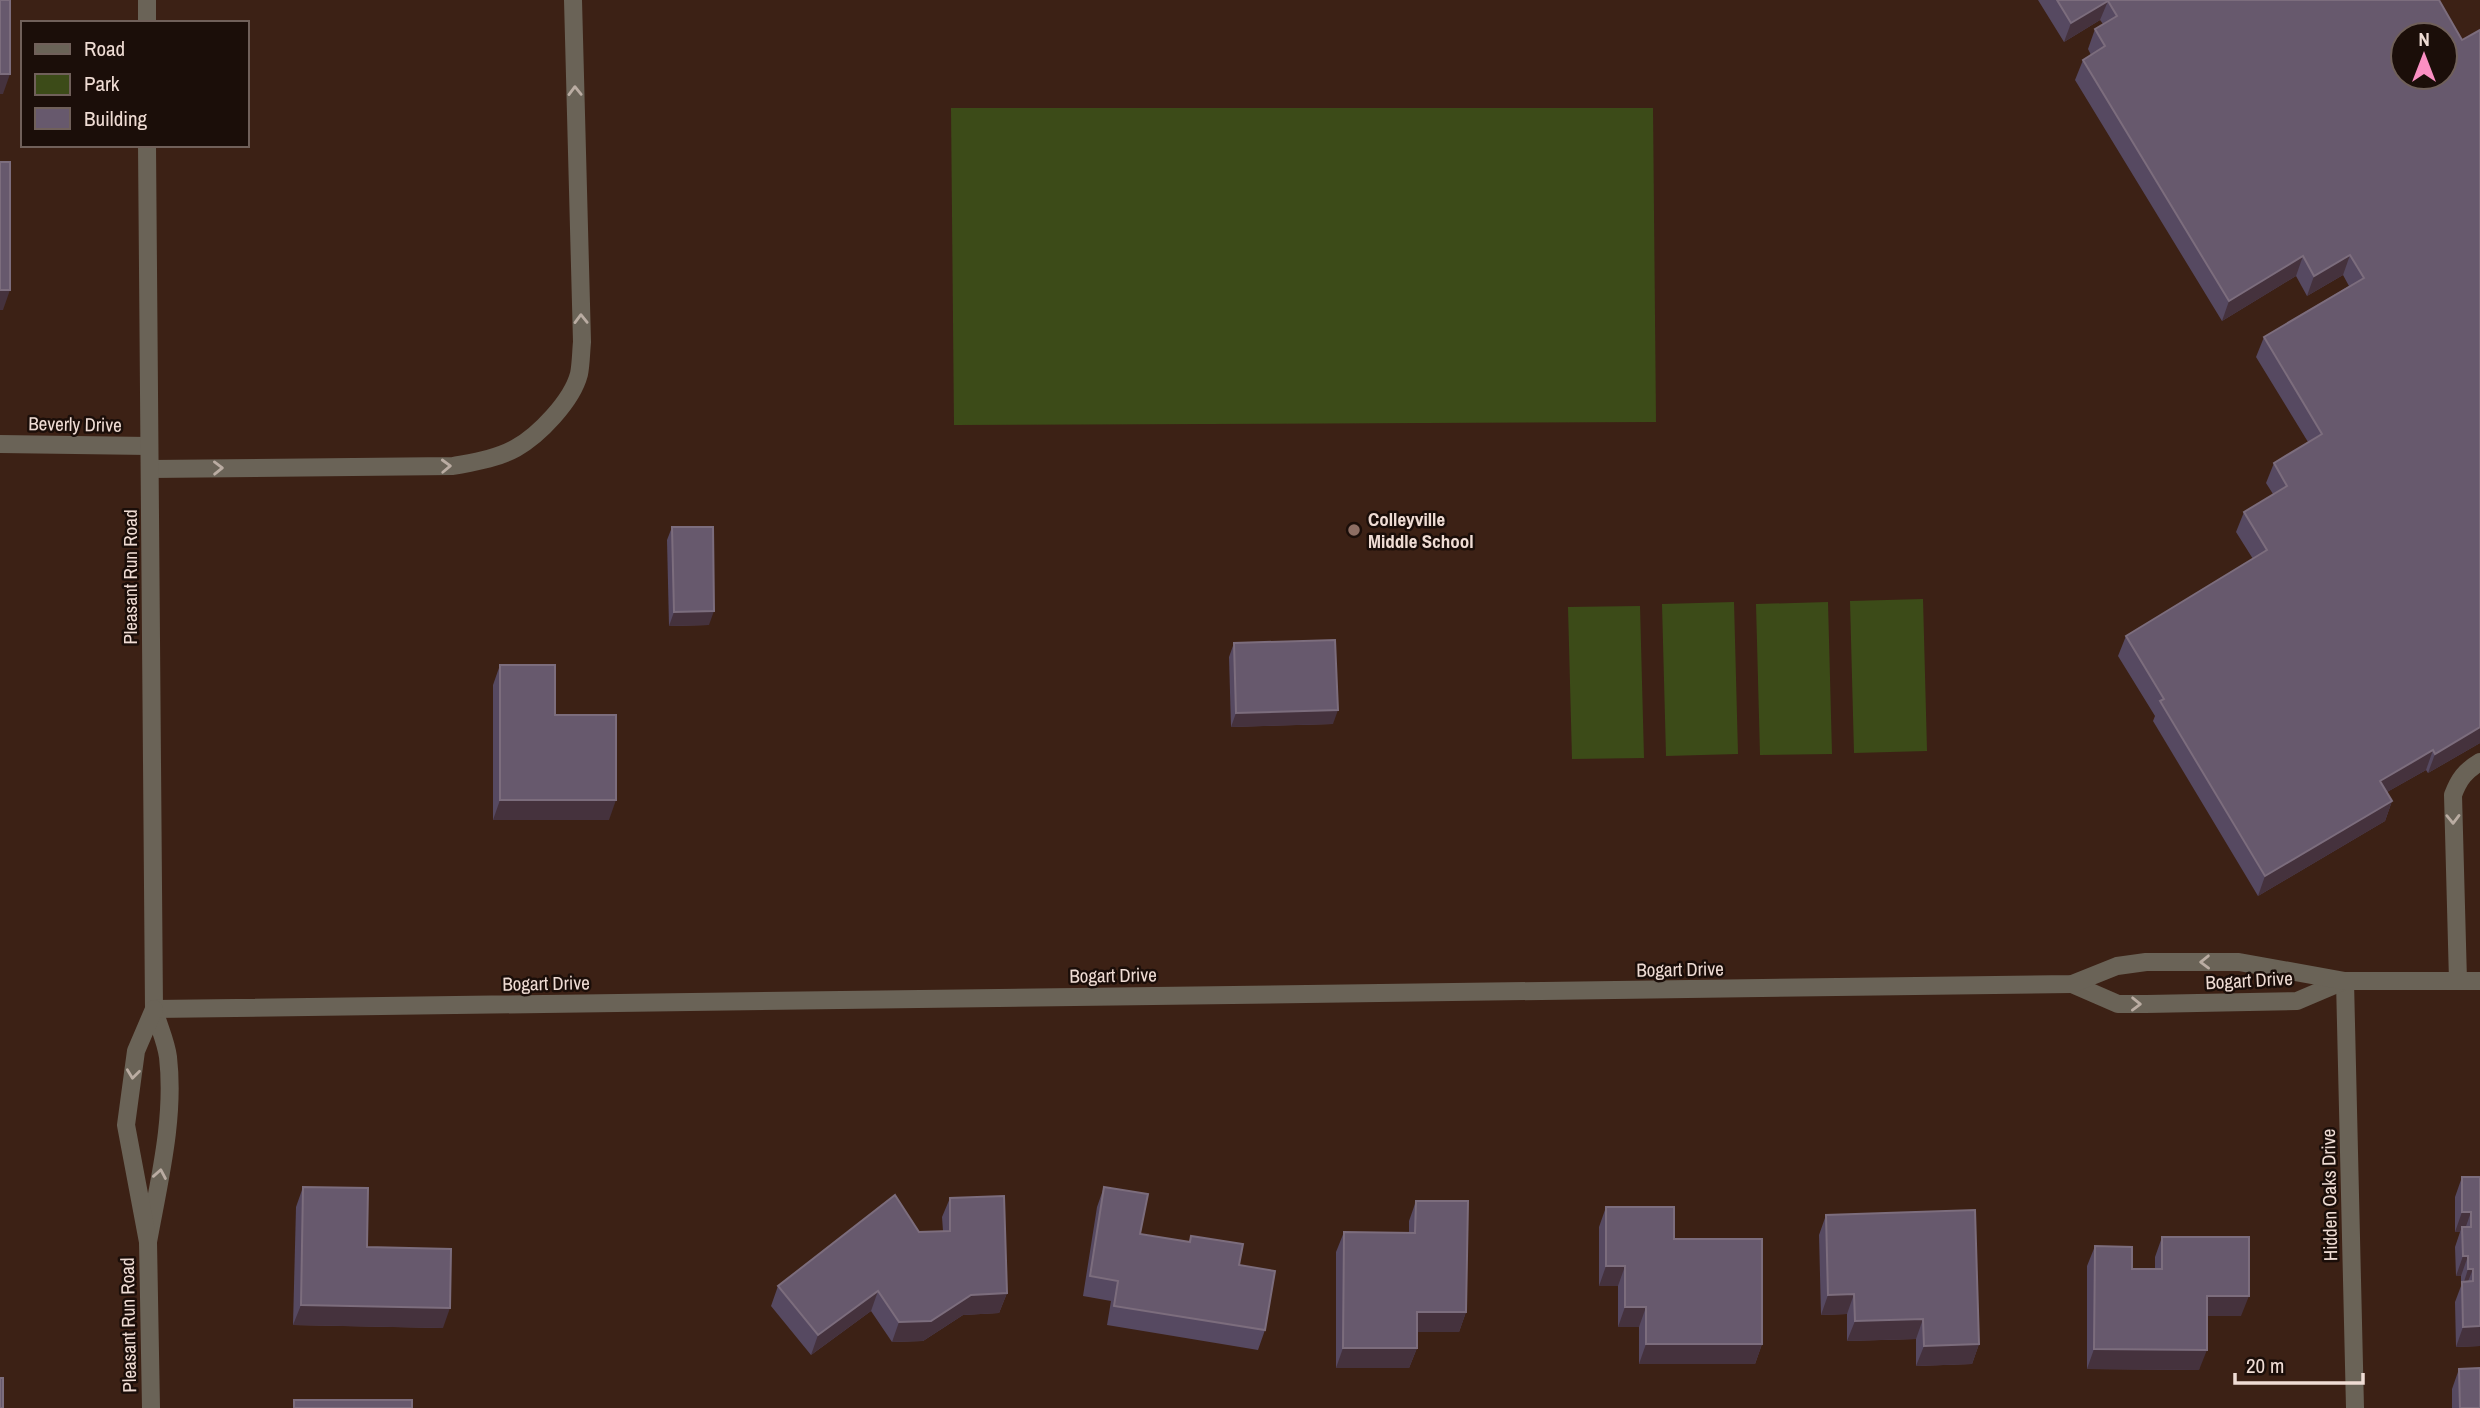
<svg xmlns="http://www.w3.org/2000/svg" width="2480" height="1408" font-family="'Archivo Narrow',sans-serif">
  <style>
    .green { fill: #3c4b18 }
    .lines { fill: none; stroke-linecap: round; stroke-linejoin: round }
    .service { stroke: #6a6357; stroke-width: 18 }
    .minor { stroke: #6a6357; stroke-width: 18 }
    .tertiary { stroke: #6a6357; stroke-width: 18 }
    .wall { fill: #564961 }
    .shaded-wall { fill: #45323d }
    .building { fill: #67596d; stroke: #7c6d7d; stroke-width: 2; fill-rule: evenodd }
    .oneway { stroke: #baaca2 }
    .education-dot { fill: #8d6e63; stroke: #1b0e09; stroke-width: 2.5 }
    .labels { text-anchor: middle; stroke-width: 5; stroke-linejoin: round; paint-order: stroke }
    .street-label { font-size: 19px; fill: #efdcd4; stroke: #1b0e09 }
    .poi-label { font-size: 19px; font-weight: bold; fill: #efdcd4; stroke: #1b0e09; text-anchor: start }
  </style>
  <rect width="100%" height="100%" fill="#3c2115"/>
  <g class="green">
    <polygon points="951,108 1653,108 1656,422 954,425"/>
    <polygon points="1923,599 1927,751 1854,753 1850,601"/>
    <polygon points="1734,602 1738,754 1666,756 1662,604"/>
    <polygon points="1828,602 1832,754 1760,755 1756,604"/>
    <polygon points="1640,606 1644,758 1572,759 1568,607"/>
  </g>
  <g class="lines">
    <g class="service">
      <path d="M150,469L453,466C474,462 496,459 516,448C539,435 572,401 579,374C581,364 581,352 582,342L573,0"/>
      <path d="M2458,981L2453,795C2459,779 2465,771 2480,762"/>
    </g>
    <g class="minor">
      <polyline points="0,444 149,446"/>
      <polyline points="2345,981 2355,1408"/>
    </g>
    <g class="tertiary">
      <polyline points="147,0 147,23"/>
      <path d="M147,145L154,1009C158,1025 166,1041 168,1057C175,1118 159,1181 148,1242"/>
      <polyline points="2072,984 2118,1004 2146,1004 2297,1001 2344,981"/>
      <polyline points="154,1009 2072,984 2117,966 2146,962 2239,962 2345,981 2480,981"/>
      <polyline points="151,1408 148,1242 126,1125 136,1051 154,1009"/>
    </g>
  </g>
  <g class="wall">
    <polygon points="2038,0 2439,0 2480,743 2428,773 2426,770 2387,792 2392,801 2385,821 2258,896 2153,721 2155,716 2118,656 2126,636 2253,559 2236,532 2244,512 2273,494 2266,483 2274,463 2308,442 2256,357 2264,337 2349,286 2343,275 2307,296 2296,276 2222,321 2075,80 2083,60 2091,55 2088,49 2095,29 2103,24 2100,20 2064,42"/>
    <polygon points="672,527 709,625 669,626 667,540"/>
    <polygon points="1234,643 1333,724 1231,727 1229,657"/>
    <polygon points="500,665 555,715 609,820 493,820 493,685"/>
    <polygon points="2462,1177 2480,1177 2480,1346 2456,1347 2455,1302 2461,1286 2461,1276 2456,1276 2455,1247 2460,1232 2455,1232 2455,1197"/>
    <polygon points="303,1187 367,1247 443,1328 293,1325 296,1207"/>
    <polygon points="1104,1187 1140,1234 1189,1242 1191,1236 1239,1265 1265,1330 1258,1350 1107,1325 1111,1301 1083,1296 1097,1207"/>
    <polygon points="950,1198 1007,1293 999,1313 963,1315 923,1341 892,1342 871,1311 811,1355 771,1306 778,1286 919,1232 943,1231 942,1217"/>
    <polygon points="1416,1201 1466,1312 1459,1332 1417,1332 1417,1348 1409,1368 1336,1368 1336,1252 1344,1232 1409,1233 1409,1221"/>
    <polygon points="1606,1207 1674,1239 1762,1344 1755,1364 1639,1364 1639,1327 1618,1327 1618,1286 1599,1286 1599,1227"/>
    <polygon points="1826,1215 1979,1344 1972,1364 1916,1366 1916,1339 1847,1341 1847,1314 1821,1315 1819,1235"/>
    <polygon points="2162,1237 2241,1316 2207,1316 2199,1370 2087,1369 2087,1266 2095,1246 2132,1269 2155,1269 2155,1257"/>
    <polygon points="2459,1369 2480,1408 2452,1408 2452,1389"/>
  </g>
  <g class="shaded-wall">
    <polygon points="2108,1 2100,20 2064,42 2071,23"/>
    <polygon points="0,74 10,74 3,94 0,94"/>
    <polygon points="2350,255 2343,275 2307,296 2314,276"/>
    <polygon points="2303,256 2296,276 2222,321 2229,301"/>
    <polygon points="0,290 10,290 3,310 0,310"/>
    <polygon points="714,611 709,625 669,626 674,612"/>
    <polygon points="1338,710 1333,724 1231,727 1236,713"/>
    <polygon points="2480,727 2480,743 2428,773 2435,754"/>
    <polygon points="2433,750 2426,770 2373,800 2380,781"/>
    <polygon points="500,800 616,800 609,820 493,820"/>
    <polygon points="2392,801 2385,821 2258,896 2265,876"/>
    <polygon points="2462,1212 2471,1212 2464,1232 2462,1227 2460,1232 2455,1232"/>
    <polygon points="2463,1256 2468,1256 2461,1276 2456,1276"/>
    <polygon points="1606,1266 1625,1266 1618,1286 1599,1286"/>
    <polygon points="2468,1269 2473,1269 2465,1289 2463,1285"/>
    <polygon points="878,1291 871,1311 811,1355 818,1335"/>
    <polygon points="1007,1293 999,1313 963,1315 923,1341 892,1342 899,1322 971,1295"/>
    <polygon points="1854,1294 1847,1314 1821,1315 1828,1295"/>
    <polygon points="2207,1296 2249,1296 2241,1316 2199,1316"/>
    <polygon points="301,1305 450,1308 443,1328 293,1325"/>
    <polygon points="1625,1307 1646,1307 1639,1327 1618,1327"/>
    <polygon points="1417,1312 1466,1312 1459,1332 1409,1332"/>
    <polygon points="1923,1319 1916,1339 1847,1341 1855,1321"/>
    <polygon points="2480,1326 2480,1346 2456,1347 2463,1327"/>
    <polygon points="1646,1344 1762,1344 1755,1364 1639,1364"/>
    <polygon points="1979,1344 1972,1364 1916,1366 1924,1346"/>
    <polygon points="1343,1348 1417,1348 1409,1368 1336,1368"/>
    <polygon points="2094,1349 2207,1350 2199,1370 2087,1369"/>
  </g>
  <g class="building">
    <rect x="0" y="0" width="10" height="74"/>
    <path d="M2057,0H2439L2462,40L2480,30V727L2435,754L2433,750L2380,781L2392,801L2265,876L2160,701L2164,699L2126,636L2267,550L2244,512L2287,486L2274,463L2322,434L2264,337L2364,278L2350,255L2314,276L2303,256L2229,301L2083,60L2105,46L2095,29L2117,16L2108,1L2071,23ZM2403,35H2445V77H2403Z"/>
    <rect x="0" y="162" width="10" height="128"/>
    <polygon points="672,527 713,527 714,611 674,612"/>
    <polygon points="1335,640 1338,710 1236,713 1234,643"/>
    <polygon points="500,665 555,665 555,715 616,715 616,800 500,800"/>
    <polygon points="2462,1177 2480,1177 2480,1326 2463,1327 2462,1282 2473,1281 2473,1269 2468,1269 2468,1256 2463,1256 2462,1227 2471,1227 2471,1212 2462,1212"/>
    <polygon points="303,1187 368,1188 367,1247 451,1249 450,1308 301,1305"/>
    <polygon points="1104,1187 1148,1194 1140,1234 1190,1242 1191,1236 1243,1244 1239,1265 1275,1271 1265,1330 1114,1306 1118,1281 1090,1276"/>
    <polygon points="895,1195 919,1232 950,1231 950,1198 1004,1196 1007,1293 971,1295 931,1321 899,1322 878,1291 818,1335 778,1286"/>
    <polygon points="1416,1201 1468,1201 1466,1312 1417,1312 1417,1348 1343,1348 1344,1232 1415,1233"/>
    <polygon points="1606,1207 1674,1207 1674,1239 1762,1239 1762,1344 1646,1344 1646,1307 1625,1307 1625,1266 1606,1266"/>
    <polygon points="1975,1210 1979,1344 1924,1346 1923,1319 1855,1321 1854,1294 1828,1295 1826,1215"/>
    <polygon points="2162,1237 2249,1237 2249,1296 2207,1296 2207,1350 2094,1349 2095,1246 2132,1247 2132,1269 2162,1269"/>
    <polygon points="2480,1368 2480,1408 2460,1408 2459,1369"/>
    <rect x="0" y="1378" width="3" height="30"/>
    <rect x="294" y="1400" width="118" height="8"/>
  </g>
  <defs><path id="oneway-chevron" d="M-2-3.5L2.5 0L-2 3.5" fill="none" stroke-width="1.6" stroke-linecap="round" stroke-linejoin="round" transform="scale(1.75)"/></defs>
  <g class="oneway">
    <use href="#oneway-chevron" transform="translate(575 91) rotate(-91)"/>
    <use href="#oneway-chevron" transform="translate(581 319) rotate(-91)"/>
    <use href="#oneway-chevron" transform="translate(446 466) rotate(-2)"/>
    <use href="#oneway-chevron" transform="translate(218 468) rotate(-1)"/>
    <use href="#oneway-chevron" transform="translate(2453 819) rotate(89)"/>
    <use href="#oneway-chevron" transform="translate(2205 962) rotate(179)"/>
    <use href="#oneway-chevron" transform="translate(2136 1004) rotate(1)"/>
    <use href="#oneway-chevron" transform="translate(133 1074) rotate(97)"/>
    <use href="#oneway-chevron" transform="translate(160 1174) rotate(-80)"/>
  </g>
  <circle class="education-dot" cx="1354" cy="530" r="7"/>
  <g class="labels">
    <g class="street-label">
      <text transform="translate(75 424) rotate(1)" y="7">Beverly Drive</text>
      <text transform="translate(130 577) rotate(-90)" y="7">Pleasant Run Road</text>
      <text transform="translate(1680 969) rotate(-1)" y="7">Bogart Drive</text>
      <text transform="translate(1113 975) rotate(-1)" y="7">Bogart Drive</text>
      <text transform="translate(2249 980) rotate(-3)" y="7">Bogart Drive</text>
      <text transform="translate(546 983) rotate(-1)" y="7">Bogart Drive</text>
      <text transform="translate(2329 1195) rotate(-91)" y="7">Hidden Oaks Drive</text>
      <text transform="translate(128 1325) rotate(-91)" y="7">Pleasant Run Road</text>
    </g>
    <g class="poi-label">
      <text x="1368" y="526">Colleyville<tspan x="1368" dy="22">Middle School</tspan></text>
    </g>
  </g>
  <rect x="21" y="21" width="228" height="126" fill="#1b0e09" stroke="#70605a" stroke-width="2"/>
  <rect x="35" y="44" width="35" height="10" fill="#6a6357" stroke="#70605a" stroke-width="2"/>
  <text x="84" y="56" font-size="21" fill="#efdcd4">Road</text>
  <rect x="35" y="74" width="35" height="21" fill="#3c4b18" stroke="#70605a" stroke-width="2"/>
  <text x="84" y="91" font-size="21" fill="#efdcd4">Park</text>
  <rect x="35" y="108" width="35" height="21" fill="#67596d" stroke="#70605a" stroke-width="2"/>
  <text x="84" y="126" font-size="21" fill="#efdcd4">Building</text>
  <g transform="translate(2424 56)"><circle r="33" fill="#1b0e09" stroke="#70605a" stroke-width="2"/>
  <path d="M0-5L12 26L0 18L-12 26Z" fill="#fb8fc3"/>
  <text y="-10" font-size="19" font-weight="bold" text-anchor="middle" fill="#efdcd4">N</text>
  </g>
  <path d="M2235 1373v10h128v-10" fill="none" stroke="#efdcd4" stroke-width="3.5"/>
  <text x="2246" y="1373" font-size="21" fill="#efdcd4" stroke="#1b0e09" stroke-width="5" paint-order="stroke">20 m</text>
</svg>
